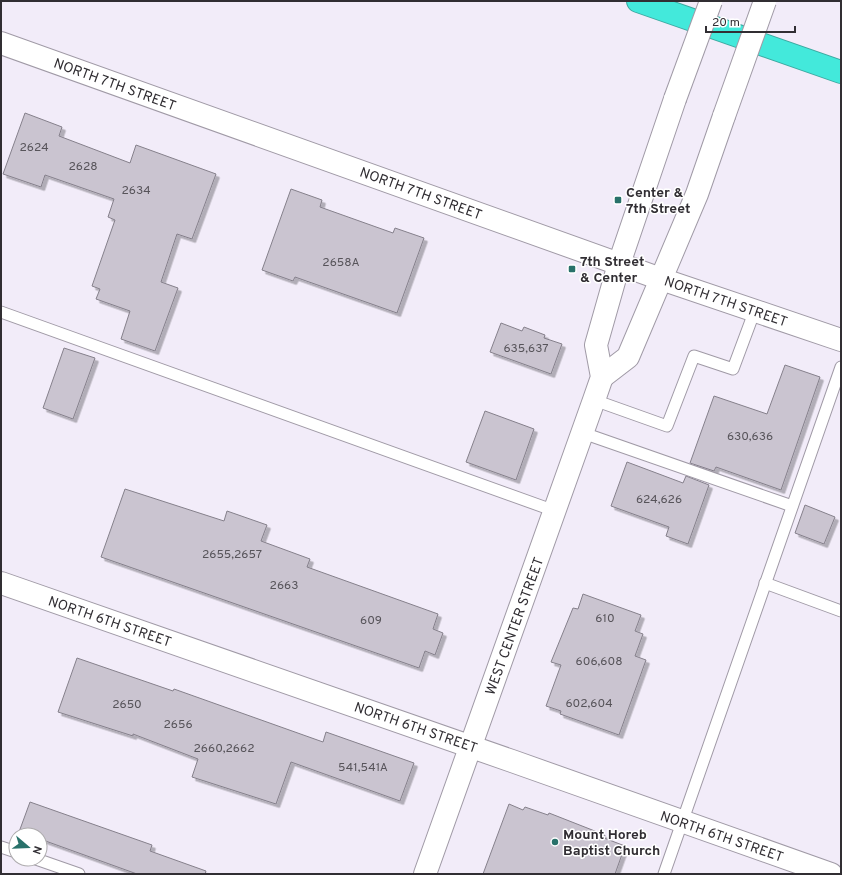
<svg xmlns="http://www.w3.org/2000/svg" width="842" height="875" font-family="Overpass,sans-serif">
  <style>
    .building { fill: #cac4d0; stroke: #85808b; filter: url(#shadow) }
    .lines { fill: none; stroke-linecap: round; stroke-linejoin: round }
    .lane-casing { stroke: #a09aa6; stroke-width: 13 }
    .street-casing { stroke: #a09aa6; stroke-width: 24 }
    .secondary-casing { stroke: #a09aa6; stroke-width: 24 }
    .highway-casing { stroke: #3da8a0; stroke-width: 24 }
    .lane { stroke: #fff; stroke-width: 11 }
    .street { stroke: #fff; stroke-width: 22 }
    .secondary { stroke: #fff; stroke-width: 22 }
    .highway { stroke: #43e9db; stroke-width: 22 }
    .secondary-bridge-casing { stroke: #a09aa6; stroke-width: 24; stroke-linecap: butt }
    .secondary-bridge { stroke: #fff; stroke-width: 22 }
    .poi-dot { fill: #28716a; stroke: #fff; stroke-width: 1.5 }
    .labels { text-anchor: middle; stroke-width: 3; stroke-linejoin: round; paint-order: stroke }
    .number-label { font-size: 12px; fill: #57545a }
    .street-label { font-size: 14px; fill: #312e33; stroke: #fff }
    .poi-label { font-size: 14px; font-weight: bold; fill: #312e33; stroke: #fff; text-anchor: start }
  </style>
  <defs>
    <filter id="shadow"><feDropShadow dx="3.5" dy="3.5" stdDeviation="0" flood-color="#0004"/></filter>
  </defs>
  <rect width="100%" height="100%" fill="#f2ecf9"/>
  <g class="building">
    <polygon points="25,113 62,127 59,136 130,163 136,145 216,174 192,239 177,234 161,282 178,288 155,351 121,339 130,311 96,299 100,289 92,286 115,220 108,217 114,199 45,175 41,187 3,174"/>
    <polygon points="291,189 322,200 320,207 393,233 395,228 424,238 397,313 295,277 293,281 262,270"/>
    <polygon points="501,323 522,331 524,327 545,335 544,338 562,344 551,374 490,352"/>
    <polygon points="64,348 95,358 73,419 43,408"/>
    <polygon points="785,365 820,377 781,490 716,467 714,471 690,463 714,396 767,414"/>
    <polygon points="485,411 534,429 516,480 466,462"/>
    <polygon points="627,462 683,483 686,476 709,485 688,544 666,536 669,527 611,506"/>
    <polygon points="125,489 224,521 227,511 267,525 261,541 310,559 307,567 438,614 433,629 443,633 435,655 425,651 419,668 101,557"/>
    <polygon points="805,505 835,517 824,544 795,533"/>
    <polygon points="583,594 641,615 635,631 643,634 635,656 646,660 619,735 560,714 561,711 546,706 561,665 551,662 573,608 578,609"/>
    <polygon points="77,658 173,691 174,689 323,742 326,732 414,763 400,801 291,762 276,804 192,777 198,759 133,734 133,736 58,712"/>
    <polygon points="30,802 152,845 150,851 206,871 205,874 137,874 40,839 40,835 28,835 19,832"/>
    <polygon points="509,804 523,810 525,807 548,815 549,813 605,835 604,838 625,846 615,874 483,874"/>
  </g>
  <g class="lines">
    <g class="lane-casing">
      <g id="lane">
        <polyline points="1,312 555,511"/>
        <polyline points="594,400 667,426 694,356 733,369 755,310"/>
        <polyline points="583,433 792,506"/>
        <polyline points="765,583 841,611"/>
        <polyline points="1,847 16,852"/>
        <polyline points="36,859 79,874"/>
        <polyline points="664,874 841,367"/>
      </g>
    </g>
    <g class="street-casing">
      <polyline id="street" points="1,583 512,761 831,874"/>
    </g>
    <g class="secondary-casing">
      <g id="secondary">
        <polyline points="1,43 661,279 841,340"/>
        <polyline points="602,377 628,357 697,194 724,116"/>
        <polyline points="425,874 594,400 602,377 596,345 619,264 675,99"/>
      </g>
    </g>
    <g class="highway-casing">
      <polyline id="highway" points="638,1 841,72"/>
    </g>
    <use href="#lane" class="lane"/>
    <use href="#street" class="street"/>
    <use href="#secondary" class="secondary"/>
    <use href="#highway" class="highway"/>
    <g class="secondary-bridge-casing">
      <g id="secondary-bridge">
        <polyline points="675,99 711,1"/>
        <polyline points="724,116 765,1"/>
      </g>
    </g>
    <use href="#secondary-bridge" class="secondary-bridge"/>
  </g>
  <g class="poi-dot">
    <rect x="614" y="196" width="8" height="8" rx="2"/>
    <rect x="568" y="265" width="8" height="8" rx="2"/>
    <circle cx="555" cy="842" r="4"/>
  </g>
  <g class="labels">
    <g class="number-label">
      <text x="34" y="151">2624</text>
      <text x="83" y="170">2628</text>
      <text x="136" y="194">2634</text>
      <text x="341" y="266">2658A</text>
      <text x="526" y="352">635,637</text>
      <text x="750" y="440">630,636</text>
      <text x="659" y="503">624,626</text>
      <text x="232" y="558">2655,2657</text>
      <text x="284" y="589">2663</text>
      <text x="605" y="622">610</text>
      <text x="371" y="624">609</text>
      <text x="599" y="665">606,608</text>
      <text x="589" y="707">602,604</text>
      <text x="127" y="708">2650</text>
      <text x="178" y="728">2656</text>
      <text x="224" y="752">2660,2662</text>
      <text x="363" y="771">541,541A</text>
    </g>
    <g class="street-label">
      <text transform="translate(115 84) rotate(20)" y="5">NORTH 7TH STREET</text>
      <text transform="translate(421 193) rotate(20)" y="5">NORTH 7TH STREET</text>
      <text transform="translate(726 301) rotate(19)" y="5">NORTH 7TH STREET</text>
      <text transform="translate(110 621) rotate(19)" y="5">NORTH 6TH STREET</text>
      <text transform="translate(514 626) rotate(-70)" y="5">WEST CENTER STREET</text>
      <text transform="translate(416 727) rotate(19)" y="5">NORTH 6TH STREET</text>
      <text transform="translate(722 836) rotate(19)" y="5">NORTH 6TH STREET</text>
    </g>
    <g class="poi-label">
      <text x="626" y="197">Center &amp;<tspan x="626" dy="16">7th Street</tspan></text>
      <text x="580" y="266">7th Street<tspan x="580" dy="16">&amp; Center</tspan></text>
      <text x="563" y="839">Mount Horeb<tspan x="563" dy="16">Baptist Church</tspan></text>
    </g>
  </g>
  <rect width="842" height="875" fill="none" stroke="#312e33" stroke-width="4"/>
  <g transform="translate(28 847) rotate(109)"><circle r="19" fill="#ffffff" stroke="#adabad"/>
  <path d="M0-3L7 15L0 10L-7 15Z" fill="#28716a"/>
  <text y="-6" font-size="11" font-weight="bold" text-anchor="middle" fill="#312e33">N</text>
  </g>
  <path d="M706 26v6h89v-6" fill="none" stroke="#312e33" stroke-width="2"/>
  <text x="712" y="26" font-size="12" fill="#312e33" stroke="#ffffff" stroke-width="3" paint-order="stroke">20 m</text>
</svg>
